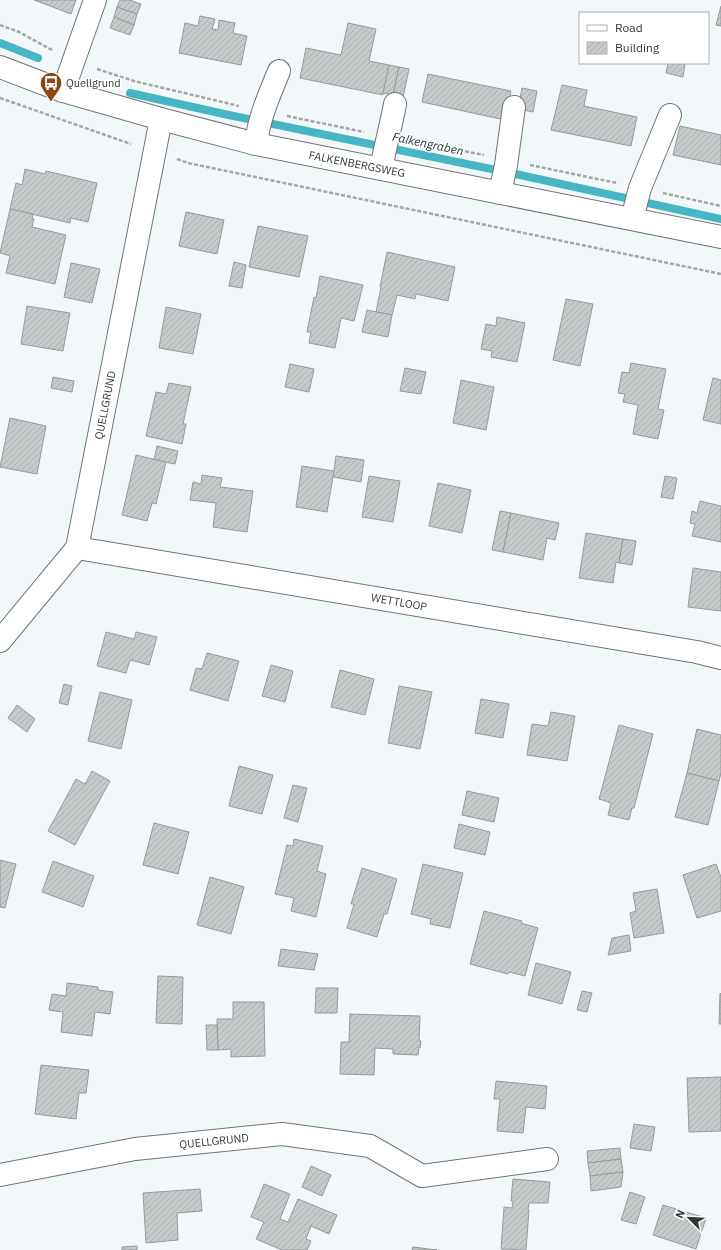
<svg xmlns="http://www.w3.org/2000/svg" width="721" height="1250" font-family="'IBM Plex Sans',sans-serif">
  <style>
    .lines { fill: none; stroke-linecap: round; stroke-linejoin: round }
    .stream { stroke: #46b6c4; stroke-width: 8 }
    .building { fill: url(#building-hatch); stroke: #959a9b }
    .minor-casing { stroke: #707576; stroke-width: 24 }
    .path { stroke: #a2a7a7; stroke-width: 2.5; stroke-dasharray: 4 2; stroke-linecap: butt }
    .minor { stroke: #fff; stroke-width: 22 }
    .labels { text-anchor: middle; stroke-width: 3; stroke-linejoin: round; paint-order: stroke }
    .poi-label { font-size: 11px; fill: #353838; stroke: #fff; text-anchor: start }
    .street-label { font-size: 11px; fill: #353838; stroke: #fff }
    .water-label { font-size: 12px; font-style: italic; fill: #1c3438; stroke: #fff }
  </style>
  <defs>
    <pattern id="building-hatch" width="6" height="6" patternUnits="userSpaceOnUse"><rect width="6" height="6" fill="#c5cacb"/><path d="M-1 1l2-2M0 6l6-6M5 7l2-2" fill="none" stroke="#aaaeaf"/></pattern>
  </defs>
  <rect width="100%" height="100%" fill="#f2f8f9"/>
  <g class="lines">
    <g class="stream">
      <polyline points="0,43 38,58"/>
      <polyline points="130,93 224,114 511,173 721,219"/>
    </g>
  </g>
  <g class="building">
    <polygon points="34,0 76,0 71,14"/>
    <polygon points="120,0 130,0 141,4 137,14 117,7"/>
    <polygon points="721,6 721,26 716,25"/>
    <polygon points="117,7 137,14 134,25 114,17"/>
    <polygon points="200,16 215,19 212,29 218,30 219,20 235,23 233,33 247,36 241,65 179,53 185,23 198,26"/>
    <polygon points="114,17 134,25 130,35 110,28"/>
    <polygon points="348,23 376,29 369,61 389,65 383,95 300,78 306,48 341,55"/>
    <polygon points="668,63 685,64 683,77 666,73"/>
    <polygon points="389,65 399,67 393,95 383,93"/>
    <polygon points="399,67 409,69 403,98 393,95"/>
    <polygon points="428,74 511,91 505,120 422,102"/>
    <polygon points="562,85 587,90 584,106 637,117 631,146 551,130"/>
    <polygon points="522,88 537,91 533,112 518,109"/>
    <polygon points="680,126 721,135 721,165 673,155"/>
    <polygon points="25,169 45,174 46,171 97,183 88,222 71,218 70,223 10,209 16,183 22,185"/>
    <polygon points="10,209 33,214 32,219 34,219 32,227 66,235 55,284 6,273 10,256 0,253"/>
    <polygon points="186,212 224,220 217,254 179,246"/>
    <polygon points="258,226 308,236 299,277 249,267"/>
    <polygon points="387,252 455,267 448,301 416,294 415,299 397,295 392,315 376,312 381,287 380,287"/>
    <polygon points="234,262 246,265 242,288 229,286"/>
    <polygon points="71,263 100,269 92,303 64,297"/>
    <polygon points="320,276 363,285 354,321 341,318 335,348 309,343 311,332 307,332 314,297 316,298"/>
    <polygon points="566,299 593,304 580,366 553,360"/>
    <polygon points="27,306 70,313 63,351 21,344"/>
    <polygon points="166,307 201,314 193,354 159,348"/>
    <polygon points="367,310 392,315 388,337 362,332"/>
    <polygon points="497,317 525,323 517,362 491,357 492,351 481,349 486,324 496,326"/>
    <polygon points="631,363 666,369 658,409 664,410 658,439 633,434 638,405 623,402 625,394 618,393 622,372 629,373"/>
    <polygon points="290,364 314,369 309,392 285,387"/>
    <polygon points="405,368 426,372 421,394 400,391"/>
    <polygon points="53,377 74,381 72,392 51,388"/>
    <polygon points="713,378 721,380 721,424 703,420"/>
    <polygon points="461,380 494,387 486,430 453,423"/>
    <polygon points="169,383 191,387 183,424 186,424 182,444 146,436 156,392 166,394"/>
    <polygon points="10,418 46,426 37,474 0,467"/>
    <polygon points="157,446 178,451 175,464 154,460"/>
    <polygon points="136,455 166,462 156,504 152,503 147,521 122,515"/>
    <polygon points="336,456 364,460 361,482 333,477"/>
    <polygon points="302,466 334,471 327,512 296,507"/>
    <polygon points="202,475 222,478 220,487 253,491 247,532 213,527 216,503 190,500 193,482 201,484"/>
    <polygon points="369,476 400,481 393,522 362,517"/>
    <polygon points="665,476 677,478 673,499 661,497"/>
    <polygon points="438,483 471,490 462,533 429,526"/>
    <polygon points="700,501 721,506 721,542 692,536 695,524 690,523 692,511 697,513"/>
    <polygon points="500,511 511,513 503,552 492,550"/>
    <polygon points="511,513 559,523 555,540 547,538 543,560 503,552"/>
    <polygon points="586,533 623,539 619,563 616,562 613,583 579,578"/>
    <polygon points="623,539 636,541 632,565 619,563"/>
    <polygon points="693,568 721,572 721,611 688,607"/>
    <polygon points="106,632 134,639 136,632 157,637 149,665 130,660 126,673 97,666"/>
    <polygon points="207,653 239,661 228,701 190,690 196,668 202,669"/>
    <polygon points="271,665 293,671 285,702 262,696"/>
    <polygon points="340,670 374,679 365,715 331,707"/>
    <polygon points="64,684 72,686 68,705 59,703"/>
    <polygon points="399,686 432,692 420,749 388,743"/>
    <polygon points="100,692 132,700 121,749 88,741"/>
    <polygon points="481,699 509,704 503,738 475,733"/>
    <polygon points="17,705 35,719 27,732 8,718"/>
    <polygon points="551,712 575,716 567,761 527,755 532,724 548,726"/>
    <polygon points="619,725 653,734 634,808 632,808 629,820 608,815 611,803 599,799"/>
    <polygon points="697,729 721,735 721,773 719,781 687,773"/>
    <polygon points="239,766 273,775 262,814 229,806"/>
    <polygon points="92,771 110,781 75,845 48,831 76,779 85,784"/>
    <polygon points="687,773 719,781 708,825 675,817"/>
    <polygon points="293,785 307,788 298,822 284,818"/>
    <polygon points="467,791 499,798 494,822 462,815"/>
    <polygon points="154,823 189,832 178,874 143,865"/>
    <polygon points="459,824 490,832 485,855 454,848"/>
    <polygon points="294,839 323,846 317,871 326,874 316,917 291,911 294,898 275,894 287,845 293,846"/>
    <polygon points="0,860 16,864 5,908 0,907"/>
    <polygon points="53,861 94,876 83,907 42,892"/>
    <polygon points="423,864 463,873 450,928 430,924 431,919 411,914"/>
    <polygon points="716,864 721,877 721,911 697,918 683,875"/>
    <polygon points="362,868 397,879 387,914 384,914 377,937 347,928 354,904 351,904"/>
    <polygon points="210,877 244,887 231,934 197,925"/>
    <polygon points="657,889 664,933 634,938 630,913 636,911 633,893"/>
    <polygon points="484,911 522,921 521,923 538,928 525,976 509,972 508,974 470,964"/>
    <polygon points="629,935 631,951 608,955 612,938"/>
    <polygon points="281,949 318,954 314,970 278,966"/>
    <polygon points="536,963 571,972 562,1004 528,995"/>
    <polygon points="158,976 183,977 182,1024 156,1023"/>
    <polygon points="67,983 98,987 98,990 113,992 110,1014 95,1012 92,1036 61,1032 63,1012 49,1010 52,994 66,996"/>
    <polygon points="316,988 338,988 337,1013 315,1013"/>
    <polygon points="582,991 592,993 587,1012 577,1010"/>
    <polygon points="720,993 721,994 721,1024 719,1024"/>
    <polygon points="233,1002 264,1002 265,1056 231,1057 231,1049 218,1050 217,1019 233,1019"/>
    <polygon points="350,1014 420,1016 419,1041 421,1041 420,1048 419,1047 418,1055 393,1054 393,1049 375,1048 374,1075 340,1074 341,1042 349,1042"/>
    <polygon points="206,1025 217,1025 218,1050 207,1050"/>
    <polygon points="41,1065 89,1070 86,1093 79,1093 76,1119 35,1114"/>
    <polygon points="721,1077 721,1131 689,1132 687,1078"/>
    <polygon points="496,1081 547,1086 545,1109 526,1107 523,1133 497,1131 500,1099 494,1099"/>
    <polygon points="634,1124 655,1127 651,1151 630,1148"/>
    <polygon points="620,1148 621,1159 588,1163 587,1151"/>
    <polygon points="621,1159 623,1172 590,1176 588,1163"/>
    <polygon points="311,1166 331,1175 322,1196 302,1187"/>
    <polygon points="623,1172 621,1187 591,1191 590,1176"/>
    <polygon points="513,1179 550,1182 548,1203 529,1203 528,1210 529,1210 526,1250 501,1249 504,1207 512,1208 513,1201 511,1201"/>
    <polygon points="264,1184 290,1194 280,1219 288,1222 298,1199 337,1215 329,1234 311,1226 306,1239 311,1241 307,1250 282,1250 256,1239 264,1222 251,1217"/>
    <polygon points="200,1189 202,1211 177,1213 178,1240 146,1243 143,1193"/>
    <polygon points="630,1192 645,1197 636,1224 621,1220"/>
    <polygon points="663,1205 706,1218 696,1249 653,1235"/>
    <polygon points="137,1246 137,1250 122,1250 122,1247"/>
    <polygon points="413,1247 437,1250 412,1250"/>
  </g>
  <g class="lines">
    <g class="minor-casing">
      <g id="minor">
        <polyline points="0,67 63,91 161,119 256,144 721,237"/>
        <polyline points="63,91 95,0"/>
        <path d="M256,144C259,117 269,96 279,71"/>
        <path d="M381,169C385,147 391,126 395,104"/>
        <polyline points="500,193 506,165 514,107"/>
        <polyline points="632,219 640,188 670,115"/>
        <polyline points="77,548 697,652 721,658"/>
        <polyline points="0,641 77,548 161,119"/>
        <polyline points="0,1175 135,1149 282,1134 370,1146 422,1176 547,1159"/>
      </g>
    </g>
    <g class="path">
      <polyline points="0,25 19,32 52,50"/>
      <polyline points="97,69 134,81 239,106"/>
      <polyline points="0,98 131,144"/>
      <polyline points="287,116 364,132"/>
      <polyline points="412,141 484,155"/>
      <polyline points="177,159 188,163 721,274"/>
      <polyline points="530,165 617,183"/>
      <polyline points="663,193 721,206"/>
    </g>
    <use href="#minor" class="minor"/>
  </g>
  <defs>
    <g id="bus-pin" transform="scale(1.15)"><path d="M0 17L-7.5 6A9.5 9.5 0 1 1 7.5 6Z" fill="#894a11" stroke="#fff"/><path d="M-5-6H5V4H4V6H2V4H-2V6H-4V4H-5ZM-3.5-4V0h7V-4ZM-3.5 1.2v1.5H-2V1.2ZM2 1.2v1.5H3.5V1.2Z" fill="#fff"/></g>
  </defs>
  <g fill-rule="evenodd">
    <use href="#bus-pin" x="51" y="83"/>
  </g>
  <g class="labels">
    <g class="poi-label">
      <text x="66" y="87">Quellgrund</text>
    </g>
    <g class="street-label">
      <text transform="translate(357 164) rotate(11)" y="4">FALKENBERGSWEG</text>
      <text transform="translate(105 405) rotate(-79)" y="4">QUELLGRUND</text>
      <text transform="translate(399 602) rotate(10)" y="4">WETTLOOP</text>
      <text transform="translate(214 1141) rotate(-6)" y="4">QUELLGRUND</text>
    </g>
    <g class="water-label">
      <text transform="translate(428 144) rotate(12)" y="4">Falkengraben</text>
    </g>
  </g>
  <rect x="579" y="12" width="130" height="52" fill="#ffffff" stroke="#aeafaf"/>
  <rect x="587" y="25" width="20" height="6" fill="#ffffff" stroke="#aeafaf"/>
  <text x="615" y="32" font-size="12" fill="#353838">Road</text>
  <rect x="587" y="42" width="20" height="12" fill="url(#building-hatch)" stroke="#aeafaf"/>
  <text x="615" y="52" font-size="12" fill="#353838">Building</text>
  <g transform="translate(689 1218) rotate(294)" stroke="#ffffff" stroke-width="3" paint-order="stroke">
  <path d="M0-3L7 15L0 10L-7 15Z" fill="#353838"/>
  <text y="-6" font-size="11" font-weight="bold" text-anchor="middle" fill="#353838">N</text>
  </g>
</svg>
